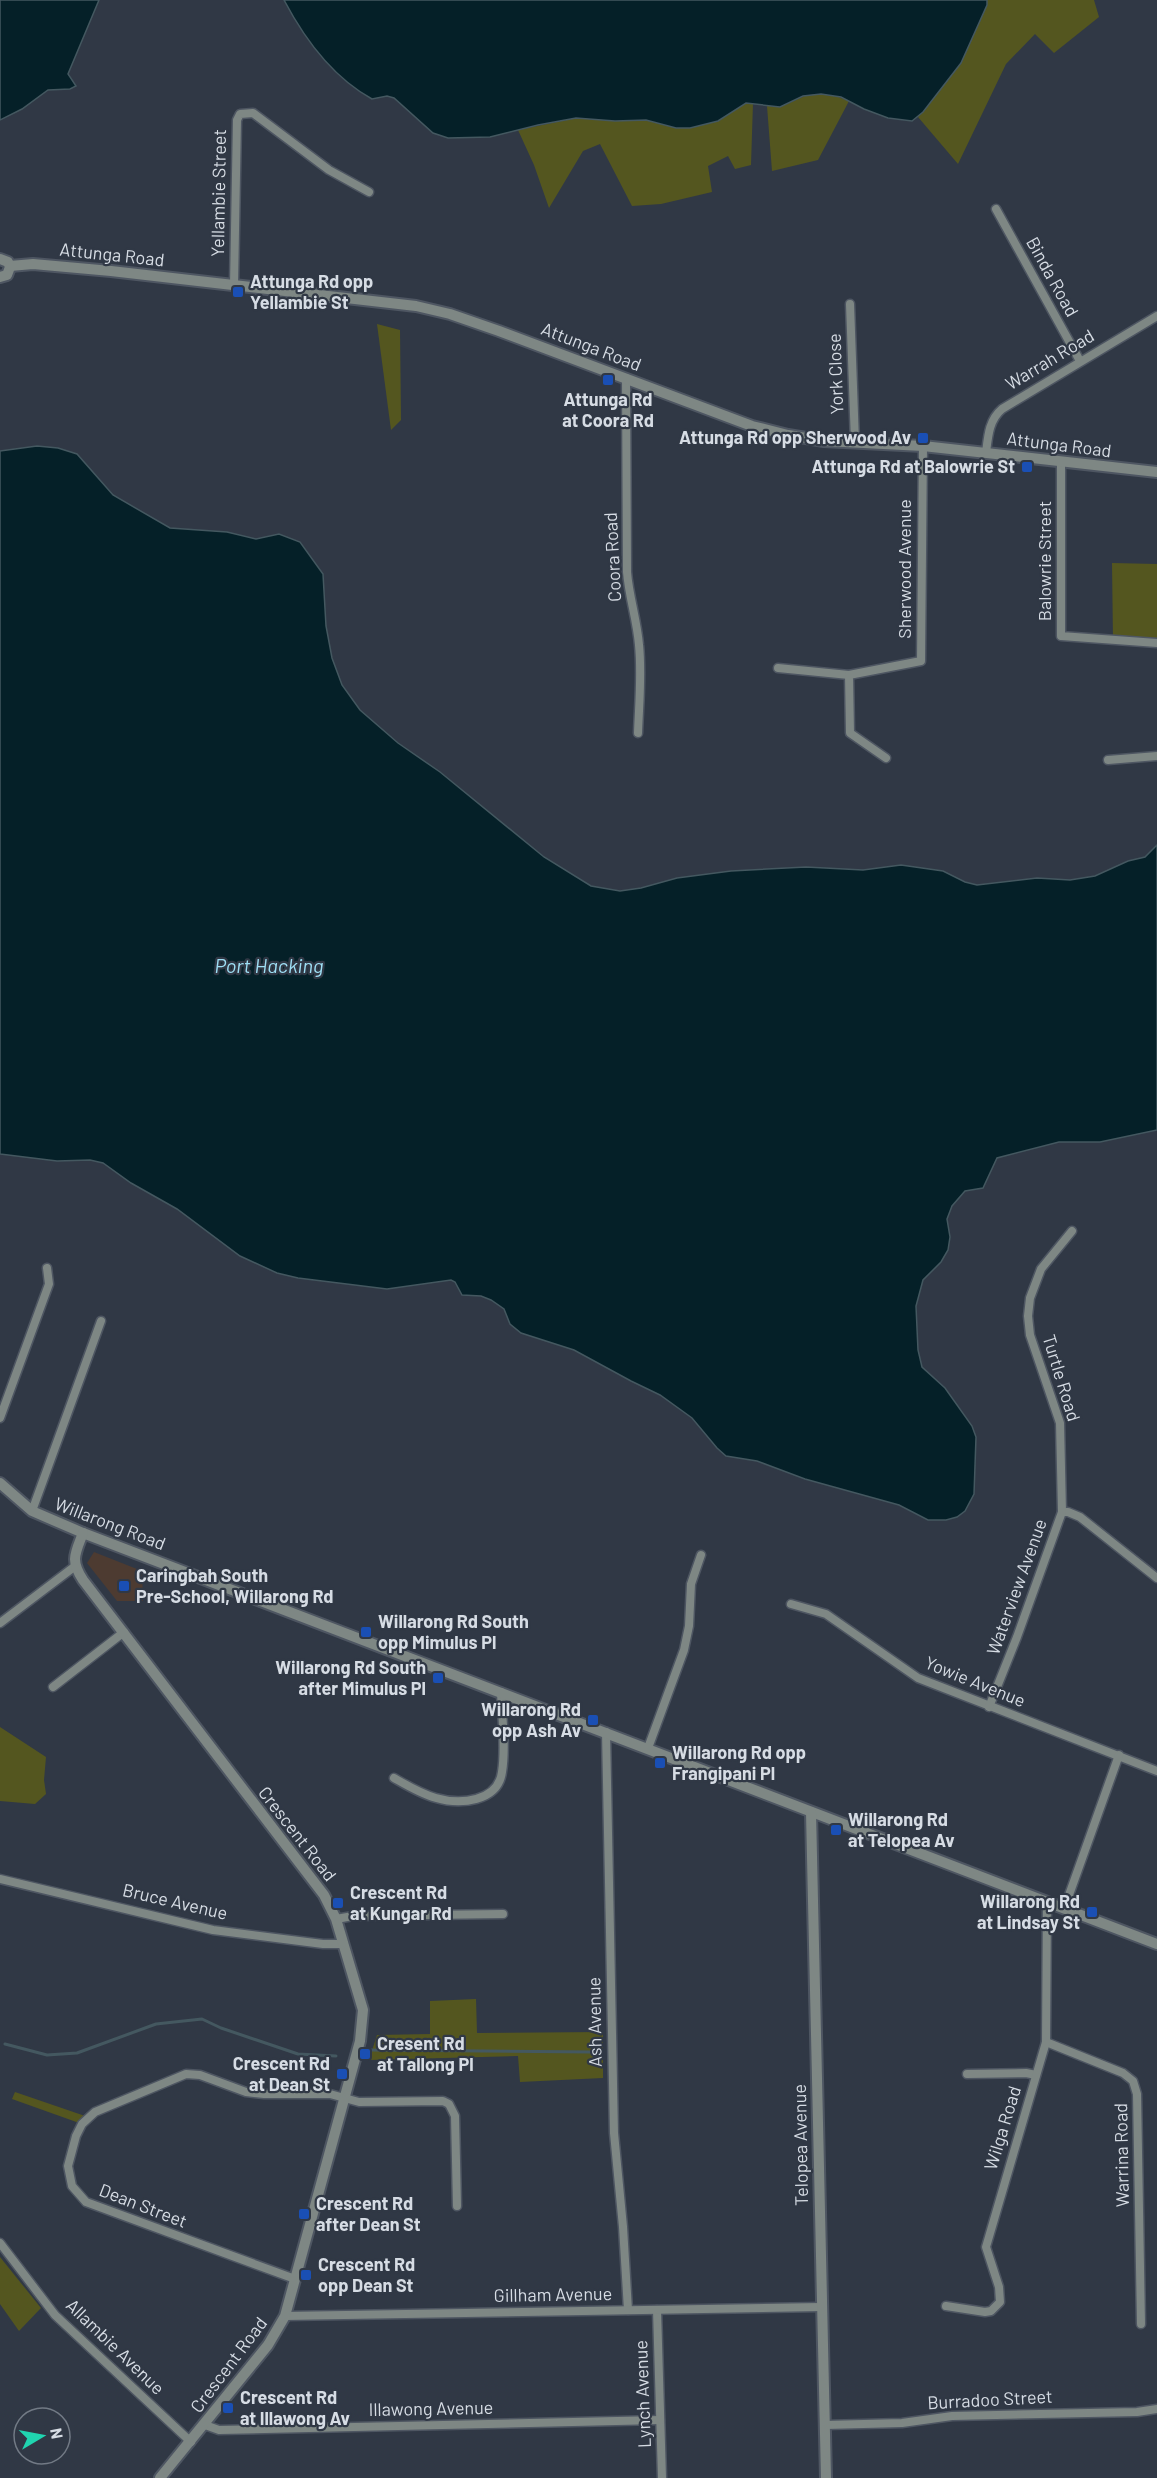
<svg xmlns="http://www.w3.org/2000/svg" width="1157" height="2478" font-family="Barlow,sans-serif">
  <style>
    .education { fill: #4d3b31 }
    .green { fill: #54561f }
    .water { fill: #052028; stroke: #445860; stroke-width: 1.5 }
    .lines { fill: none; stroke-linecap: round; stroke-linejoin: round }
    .stream { stroke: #445860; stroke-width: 3 }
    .minor-casing { stroke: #4e5662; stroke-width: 11 }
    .tertiary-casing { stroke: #4e5662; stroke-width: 14 }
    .minor { stroke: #7e8784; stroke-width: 8 }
    .tertiary { stroke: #7e8784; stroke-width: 10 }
    .transit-dot { fill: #1a4fb4; stroke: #303845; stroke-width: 2 }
    .labels { text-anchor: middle; stroke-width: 4.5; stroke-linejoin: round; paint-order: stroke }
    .street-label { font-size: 18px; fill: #d6dce4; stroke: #303845 }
    .poi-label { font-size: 18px; font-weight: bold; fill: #d6dce4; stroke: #303845; text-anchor: start }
    .water-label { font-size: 20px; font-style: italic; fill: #9edff5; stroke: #303845 }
  </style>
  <rect width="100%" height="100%" fill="#303845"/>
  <polygon class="education" points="94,1552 142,1571 143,1601 117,1601 87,1563"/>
  <g class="green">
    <polygon points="987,0 1094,0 1099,17 1054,53 1035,34 1006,64 958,164 918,117 961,63 987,5"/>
    <polygon points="809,94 833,95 849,101 818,160 772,171 767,106 785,105"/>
    <polygon points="746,103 753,103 751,165 735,169 728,156 708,166 712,192 661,204 632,206 600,144 583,151 549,208 534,165 518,130 576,118 615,121 646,120 676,128 690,128 718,121"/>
    <polygon points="377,324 400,330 401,420 391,430"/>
    <polygon points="1112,563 1157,564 1157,643 1113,640"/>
    <polygon points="0,1727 46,1757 44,1780 46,1794 35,1804 0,1801"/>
    <polygon points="476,1999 477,2033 603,2032 603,2078 520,2082 518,2056 369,2060 377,2035 430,2034 430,2001"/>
    <polygon points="15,2092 88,2117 82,2124 12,2099"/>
    <polygon points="0,2257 41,2308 19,2331 0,2304"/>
  </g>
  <g class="water">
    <polygon points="0,0 99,0 68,74 76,86 70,89 48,90 22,109 0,120"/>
    <path d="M284,0H987V5L961,63L923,112L912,121L888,118L864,109L841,97L821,94L803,96L780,107L746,103L718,121L690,128H676L646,120L615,121L576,118L538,125L490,137L448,138L433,133L394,98L387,96L372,99C332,77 305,40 284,0Z"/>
    <polygon points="37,446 58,448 77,454 113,495 170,528 227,532 256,539 279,534 300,542 323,574 326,626 332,658 342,685 360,710 398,743 440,772 544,857 591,886 620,891 641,888 677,878 731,871 806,867 863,870 901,865 943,871 965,882 977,885 1037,878 1070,880 1095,876 1128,861 1145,857 1157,845 1157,1130 1100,1142 1059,1142 997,1158 983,1188 965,1191 952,1206 947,1219 950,1237 948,1250 941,1262 923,1280 916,1306 918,1350 922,1367 945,1388 972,1426 976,1437 974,1494 965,1511 957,1517 946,1520 928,1520 899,1505 805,1479 757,1461 726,1456 717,1448 692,1418 660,1395 631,1381 574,1350 521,1333 510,1324 504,1309 491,1300 481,1296 462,1295 455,1282 451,1280 387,1289 298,1278 277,1273 240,1256 177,1209 131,1183 103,1163 90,1160 57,1161 0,1154 0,451"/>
  </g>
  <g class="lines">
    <g class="stream">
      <polyline points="5,2044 47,2055 77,2053 156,2024 202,2019 221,2028 298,2054 336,2056"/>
      <polyline points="370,2050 592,2052"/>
    </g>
    <g class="minor-casing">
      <g id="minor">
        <polyline points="996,209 1080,361"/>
        <polyline points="234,285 237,120 240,114 253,113 329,170 369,192"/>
        <polyline points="850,304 855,442"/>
        <path d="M626,378L627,572C629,597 637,620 639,645C642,674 639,704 638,733"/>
        <path d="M986,453C988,436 989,420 1002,409L1157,316"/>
        <polyline points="1061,463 1061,636 1157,643"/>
        <polyline points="778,668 849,675"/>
        <polyline points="886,758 850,733 849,675 921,661 923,446"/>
        <polyline points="1108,760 1157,756"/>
        <polyline points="0,1418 49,1284 47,1268"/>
        <polyline points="32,1511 101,1321"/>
        <polyline points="1062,1512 1068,1512 1080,1517 1157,1578"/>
        <polyline points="791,1604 826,1614 918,1678 1157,1771"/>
        <polyline points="0,1623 74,1567"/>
        <polyline points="53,1687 124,1632"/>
        <polyline points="989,1707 1017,1637 1062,1512 1060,1423 1030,1335 1028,1316 1030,1298 1041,1269 1072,1231"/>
        <polyline points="606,1732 614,2133 623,2227 628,2310"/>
        <polyline points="648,1748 684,1650 689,1626 691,1584 701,1555"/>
        <path d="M394,1778C408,1786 421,1794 436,1798C460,1805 498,1802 502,1772C506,1747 502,1718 501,1692"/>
        <polyline points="0,1879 213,1930 323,1944 344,1944"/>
        <polyline points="1064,1909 1119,1755"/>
        <polyline points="336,1919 353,1916 503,1914"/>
        <polyline points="1046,2042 1123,2073 1133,2081 1137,2094 1141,2324"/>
        <polyline points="967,2074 1026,2073 1036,2075"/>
        <polyline points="0,2243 55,2315 191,2442"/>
        <polyline points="295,2279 86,2202 72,2186 68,2166 76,2136 82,2124 95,2112 186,2074 200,2075 246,2092 264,2094 330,2094 359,2102 443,2101 449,2104 455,2116 457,2206"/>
        <polyline points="946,2306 985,2312 991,2311 1000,2302 999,2287 986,2247 1046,2042 1047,1902"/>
        <polyline points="657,2310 662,2478"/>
        <polyline points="285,2316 821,2307"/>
        <polyline points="205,2425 219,2430 660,2420"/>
        <polyline points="825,2425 902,2423 952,2416 1137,2412 1157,2409"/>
      </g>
    </g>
    <g class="tertiary-casing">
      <g id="tertiary">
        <polyline points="0,259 8,262 10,267 7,275 0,277"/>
        <polyline points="10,266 33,264 111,271 416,306 450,314 499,331 752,426 788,435 824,441 923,446 1157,472"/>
        <polyline points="0,1483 32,1511 83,1533 1157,1944"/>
        <path d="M83,1533C75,1554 70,1560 83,1580L324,1895L336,1919L363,2010L360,2041L285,2316L268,2345L160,2478"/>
        <polyline points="811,1812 826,2478"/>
      </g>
    </g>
    <use href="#minor" class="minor"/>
    <use href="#tertiary" class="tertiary"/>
  </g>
  <g class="transit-dot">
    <rect x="232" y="286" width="12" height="12" rx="3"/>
    <rect x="602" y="374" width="12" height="12" rx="3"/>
    <rect x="917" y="432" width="12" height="12" rx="3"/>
    <rect x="1021" y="461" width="12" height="12" rx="3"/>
    <rect x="118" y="1580" width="12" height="12" rx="3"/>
    <rect x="360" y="1626" width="12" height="12" rx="3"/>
    <rect x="432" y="1672" width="12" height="12" rx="3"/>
    <rect x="587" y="1714" width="12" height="12" rx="3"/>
    <rect x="654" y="1757" width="12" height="12" rx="3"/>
    <rect x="830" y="1824" width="12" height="12" rx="3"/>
    <rect x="332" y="1897" width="12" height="12" rx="3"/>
    <rect x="1086" y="1906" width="12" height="12" rx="3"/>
    <rect x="359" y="2048" width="12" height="12" rx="3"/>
    <rect x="336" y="2068" width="12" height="12" rx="3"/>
    <rect x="298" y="2208" width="12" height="12" rx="3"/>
    <rect x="300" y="2269" width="12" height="12" rx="3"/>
    <rect x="222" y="2402" width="12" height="12" rx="3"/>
  </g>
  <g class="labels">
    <g class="street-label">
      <text transform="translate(219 193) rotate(-89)" y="6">Yellambie Street</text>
      <text transform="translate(112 255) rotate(6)" y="6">Attunga Road</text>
      <text transform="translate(1052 277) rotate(61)" y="6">Binda Road</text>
      <text transform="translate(591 347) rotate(21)" y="6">Attunga Road</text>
      <text transform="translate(1050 360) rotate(-31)" y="6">Warrah Road</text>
      <text transform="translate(836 374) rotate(-92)" y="6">York Close</text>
      <text transform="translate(1059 445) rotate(7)" y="6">Attunga Road</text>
      <text transform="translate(613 557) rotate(-93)" y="6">Coora Road</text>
      <text transform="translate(1045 561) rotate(-90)" y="6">Balowrie Street</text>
      <text transform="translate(905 569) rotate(-90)" y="6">Sherwood Avenue</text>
      <text transform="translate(1061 1378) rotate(73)" y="6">Turtle Road</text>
      <text transform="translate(110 1524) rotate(21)" y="6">Willarong Road</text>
      <text transform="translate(1017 1587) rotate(-70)" y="6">Waterview Avenue</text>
      <text transform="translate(975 1682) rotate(22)" y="6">Yowie Avenue</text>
      <text transform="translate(297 1834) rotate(52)" y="6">Crescent Road</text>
      <text transform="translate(175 1902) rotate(13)" y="6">Bruce Avenue</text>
      <text transform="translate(595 2022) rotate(-91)" y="6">Ash Avenue</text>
      <text transform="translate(1003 2128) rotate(-73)" y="6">Wilga Road</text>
      <text transform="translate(801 2145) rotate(-91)" y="6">Telopea Avenue</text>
      <text transform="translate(1122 2155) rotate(-91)" y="6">Warrina Road</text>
      <text transform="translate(143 2206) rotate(21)" y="6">Dean Street</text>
      <text transform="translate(553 2295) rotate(-1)" y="6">Gillham Avenue</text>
      <text transform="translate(115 2347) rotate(44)" y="6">Allambie Avenue</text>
      <text transform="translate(229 2365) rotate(-53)" y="6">Crescent Road</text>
      <text transform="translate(643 2394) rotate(-92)" y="6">Lynch Avenue</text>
      <text transform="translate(990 2400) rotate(-3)" y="6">Burradoo Street</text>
      <text transform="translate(431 2409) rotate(-1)" y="6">Illawong Avenue</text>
    </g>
    <g class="poi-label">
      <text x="250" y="288">Attunga Rd opp<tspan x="250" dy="21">Yellambie St</tspan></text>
      <text x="608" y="406" text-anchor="middle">Attunga Rd<tspan x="608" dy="21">at Coora Rd</tspan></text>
      <text x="911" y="444" text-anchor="end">Attunga Rd opp Sherwood Av</text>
      <text x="1015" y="473" text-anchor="end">Attunga Rd at Balowrie St</text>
      <text x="136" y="1582">Caringbah South<tspan x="136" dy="21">Pre-School, Willarong Rd</tspan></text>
      <text x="378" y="1628">Willarong Rd South<tspan x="378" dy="21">opp Mimulus Pl</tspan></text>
      <text x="426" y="1674" text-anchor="end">Willarong Rd South<tspan x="426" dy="21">after Mimulus Pl</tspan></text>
      <text x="581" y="1716" text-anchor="end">Willarong Rd<tspan x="581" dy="21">opp Ash Av</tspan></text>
      <text x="672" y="1759">Willarong Rd opp<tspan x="672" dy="21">Frangipani Pl</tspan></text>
      <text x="848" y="1826">Willarong Rd<tspan x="848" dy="21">at Telopea Av</tspan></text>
      <text x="350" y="1899">Crescent Rd<tspan x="350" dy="21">at Kungar Rd</tspan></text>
      <text x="1080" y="1908" text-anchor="end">Willarong Rd<tspan x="1080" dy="21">at Lindsay St</tspan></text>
      <text x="377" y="2050">Cresent Rd<tspan x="377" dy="21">at Tallong Pl</tspan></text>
      <text x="330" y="2070" text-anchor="end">Crescent Rd<tspan x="330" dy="21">at Dean St</tspan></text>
      <text x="316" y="2210">Crescent Rd<tspan x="316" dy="21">after Dean St</tspan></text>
      <text x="318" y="2271">Crescent Rd<tspan x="318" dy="21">opp Dean St</tspan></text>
      <text x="240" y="2404">Crescent Rd<tspan x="240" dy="21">at Illawong Av</tspan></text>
    </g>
    <g class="water-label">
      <text x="269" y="973">Port Hacking</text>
    </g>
  </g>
  <g transform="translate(42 2436) rotate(80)"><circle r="28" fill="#303845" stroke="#727a85" stroke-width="1.5"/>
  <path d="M0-4.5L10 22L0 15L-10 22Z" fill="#20d5b0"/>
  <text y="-9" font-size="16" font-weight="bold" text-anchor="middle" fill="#d6dce4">N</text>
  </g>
</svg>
